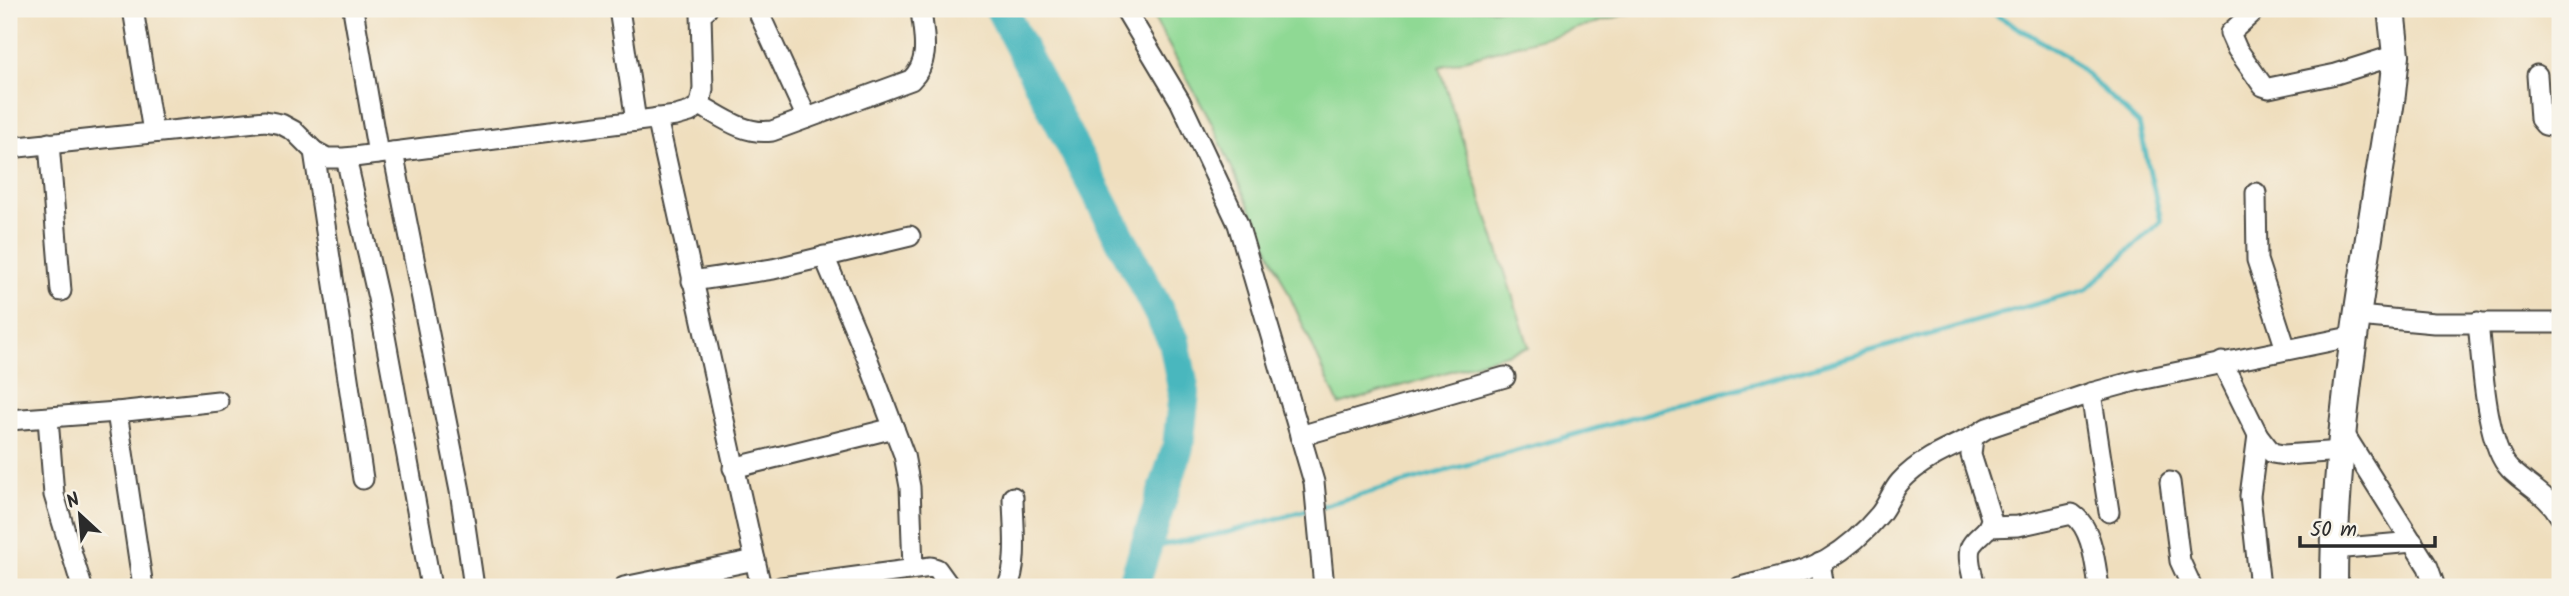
<svg xmlns="http://www.w3.org/2000/svg" width="2569" height="596" font-family="Kalam,sans-serif">
  <style>
    .green { fill: #8fd994; stroke: #5d8260; stroke-width: 2 }
    .lines { fill: none; stroke-linecap: round; stroke-linejoin: round }
    .stream { stroke: #48b7be; stroke-width: 5 }
    .river { stroke: #48b7be; stroke-width: 32 }
    .street-casing { stroke: #484641; stroke-width: 23 }
    .secondary-casing { stroke: #484641; stroke-width: 30 }
    .street { stroke: #fff; stroke-width: 19 }
    .secondary { stroke: #fff; stroke-width: 26 }
  </style>
  <rect width="100%" height="100%" fill="#f7f3e8"/>
  <filter id="ink" filterUnits="userSpaceOnUse"><feTurbulence type="fractalNoise" baseFrequency=".0143" numOctaves="2"/><feDisplacementMap in="SourceGraphic" scale="14" xChannelSelector="R" yChannelSelector="G"/><feConvolveMatrix kernelMatrix="1 2 1 2 8 2 1 2 1" color-interpolation-filters="sRGB"/></filter>
  <filter id="wash" filterUnits="userSpaceOnUse"><feTurbulence type="fractalNoise" baseFrequency=".00686" numOctaves="4" result="noise"/><feDisplacementMap in="SourceGraphic" scale="28" xChannelSelector="R" yChannelSelector="G"/><feGaussianBlur stdDeviation="1.57" result="paint"/><feColorMatrix in="noise" values="0 0 0 0 0 0 0 0 0 0 0 0 0 0 0 0 0 1.4 0 .05"/><feComposite in="paint" operator="in"/></filter>
  <g filter="url(#wash)">
    <rect width="100%" height="100%" fill="#efdebd"/>
    <polygon class="green" points="1149,9 1645,9 1439,67 1529,347 1339,405 1212,124"/>
    <g class="lines">
      <polyline class="stream" points="1148,548 1229,532 2086,290 2161,221 2139,124 2068,57 1986,9"/>
      <polyline class="river" points="1001,9 1174,341 1184,393 1178,447 1133,587"/>
    </g>
  </g>
  <g filter="url(#ink)">
    <g class="lines">
      <g class="street-casing">
        <g id="street">
          <polyline points="133,9 153,132"/>
          <polyline points="353,9 378,154"/>
          <polyline points="619,9 636,121"/>
          <polyline points="757,9 807,118"/>
          <polyline points="1125,9 1180,101 1238,224 1314,482 1324,587"/>
          <polyline points="2251,9 2251,14 2230,33 2237,49 2263,86 2269,88 2336,74 2396,55"/>
          <polyline points="2537,75 2540,119 2545,125 2560,128"/>
          <path d="M700,105C723,118 745,135 772,131L911,80C932,60 923,35 921,9"/>
          <polyline points="657,118 761,587"/>
          <polyline points="49,143 61,291"/>
          <polyline points="9,148 265,121 281,124 294,131 314,151 327,158 346,158 676,116 690,112 700,105 703,89 701,14 707,9"/>
          <polyline points="314,151 363,479"/>
          <polyline points="393,152 460,491 474,587"/>
          <polyline points="346,158 378,298 431,587"/>
          <polyline points="2256,193 2257,260 2286,349"/>
          <polyline points="824,256 868,360 904,455 910,487 913,568"/>
          <polyline points="692,281 773,269 910,236"/>
          <polyline points="2358,316 2434,323 2560,323"/>
          <path d="M2478,322C2482,358 2485,444 2510,469C2526,485 2548,495 2560,516"/>
          <polyline points="2222,362 2258,435 2272,453 2284,455 2342,451"/>
          <polyline points="2091,393 2109,512"/>
          <polyline points="117,412 143,587"/>
          <polyline points="48,418 54,495 82,587"/>
          <polyline points="9,420 117,412 218,401"/>
          <polyline points="2343,432 2428,567 2435,587"/>
          <polyline points="2258,435 2250,496 2260,587"/>
          <polyline points="1300,436 1505,377"/>
          <polyline points="733,468 894,428"/>
          <polyline points="2170,482 2180,561 2192,587"/>
          <path d="M1990,527L2018,526L2072,514C2093,528 2095,564 2099,587"/>
          <polyline points="2334,549 2413,542"/>
          <polyline points="1820,563 1824,587"/>
          <polyline points="624,587 755,560"/>
          <polyline points="781,587 931,567 937,569 950,587"/>
          <path d="M1007,587C1019,567 1013,522 1013,497"/>
          <path d="M1740,587C1768,579 1802,575 1827,560C1847,548 1866,531 1880,514C1888,504 1892,491 1900,482C1920,460 1947,449 1973,437"/>
          <path d="M1975,587C1973,576 1966,556 1971,546C1978,534 1989,533 1991,518L1971,455L1973,437L1987,428L2091,393L2135,381L2355,336"/>
        </g>
      </g>
      <g class="secondary-casing">
        <path id="secondary" d="M2334,587C2334,422 2367,257 2392,94L2396,55L2391,9"/>
      </g>
      <use href="#street" class="street"/>
      <use href="#secondary" class="secondary"/>
    </g>
  </g>
  <rect width="2569" height="596" fill="none" stroke="#f7f3e8" stroke-width="35"/>
  <g transform="translate(80 515) rotate(334)" stroke="#f7f3e8" stroke-width="5" paint-order="stroke">
  <path d="M0-5L12 26L0 18L-12 26Z" fill="#2b2b2b"/>
  <text y="-10" font-size="19" font-weight="bold" text-anchor="middle" fill="#2b2b2b">N</text>
  </g>
  <path d="M2300 536v10h135v-10" fill="none" stroke="#2b2b2b" stroke-width="3.5"/>
  <text x="2310" y="536" font-size="21" fill="#2b2b2b" stroke="#f7f3e8" stroke-width="5" paint-order="stroke">50 m</text>
</svg>
